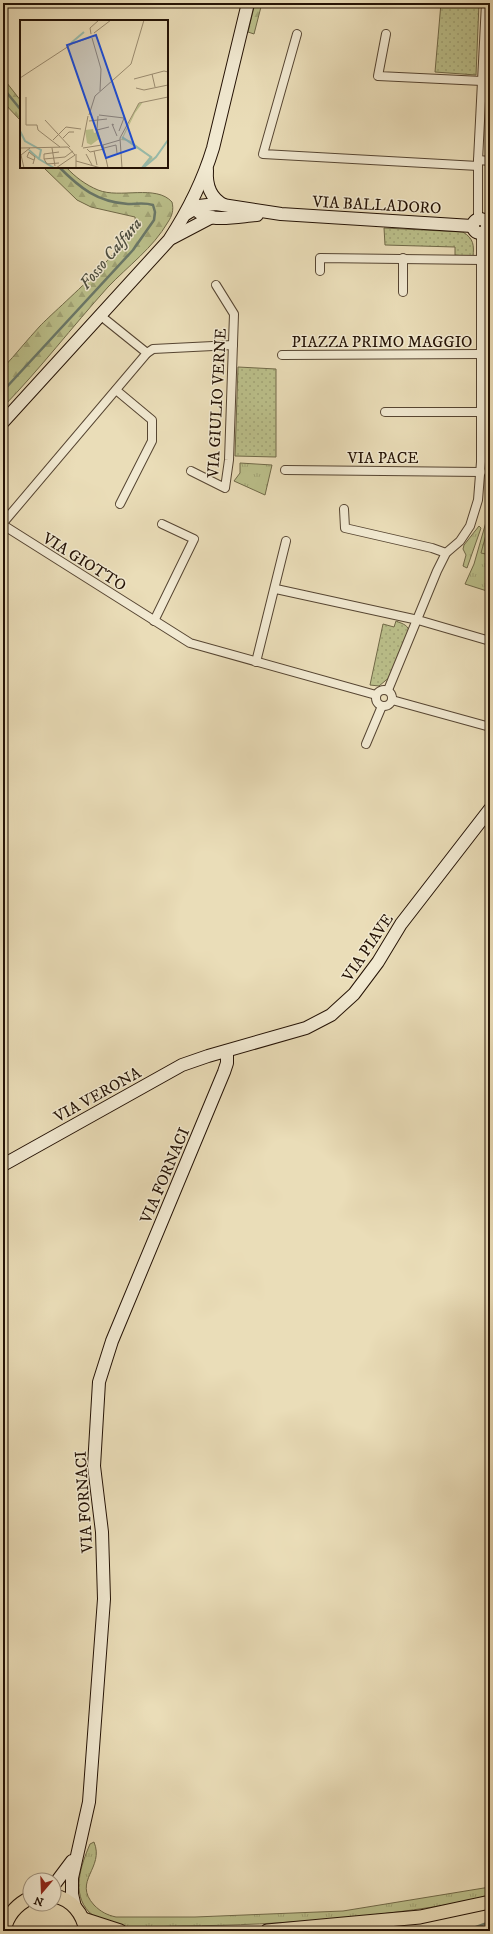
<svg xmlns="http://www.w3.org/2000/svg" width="493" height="1934" font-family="'IM FELL DW Pica',serif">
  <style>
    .grass { fill: url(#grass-tufts); stroke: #706948 }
    .forest { fill: url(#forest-firs); stroke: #706948 }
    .park { fill: url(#park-dots); stroke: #706948 }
    .pitch { fill: #bbc08b; stroke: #706948 }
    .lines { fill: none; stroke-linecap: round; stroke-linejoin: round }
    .stream { stroke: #6a7869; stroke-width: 2.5 }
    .street-casing { stroke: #564532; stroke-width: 10 }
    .secondary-casing { stroke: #241205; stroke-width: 14 }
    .primary-casing { stroke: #241205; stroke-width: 15 }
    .street { stroke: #f1e9d1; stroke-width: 8 }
    .secondary { stroke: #f1e9d1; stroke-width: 12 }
    .primary { stroke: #eaddb8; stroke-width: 13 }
    .labels { text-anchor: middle; stroke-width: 3; stroke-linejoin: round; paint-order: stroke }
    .street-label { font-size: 16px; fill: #241205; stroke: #f1e9d1 }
    .water-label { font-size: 17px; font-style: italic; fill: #4d4e3f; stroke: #f1e9d1 }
    .inset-river { fill: none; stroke: #98bcac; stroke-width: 2 }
    .inset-road { fill: none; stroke: #9b8c70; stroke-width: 1 }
    .view { fill: #1d4ed8; fill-opacity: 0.15; stroke: #1d4ed8; stroke-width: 2 }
    .inset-edge { fill: none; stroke: #241205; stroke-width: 2 }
  </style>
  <defs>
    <pattern id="grass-tufts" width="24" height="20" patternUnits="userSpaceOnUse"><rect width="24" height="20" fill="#bbc08b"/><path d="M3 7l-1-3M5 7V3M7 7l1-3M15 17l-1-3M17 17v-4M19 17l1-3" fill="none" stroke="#a1a476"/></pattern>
    <pattern id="forest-firs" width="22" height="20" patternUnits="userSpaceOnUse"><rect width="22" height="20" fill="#bbc08b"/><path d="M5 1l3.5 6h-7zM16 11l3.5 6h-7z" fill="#a1a476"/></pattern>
    <pattern id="park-dots" width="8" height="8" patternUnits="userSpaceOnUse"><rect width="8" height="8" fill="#bbc08b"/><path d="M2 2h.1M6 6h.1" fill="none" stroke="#a1a476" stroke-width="1.8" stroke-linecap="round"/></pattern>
  </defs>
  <rect width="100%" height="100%" fill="#eaddb8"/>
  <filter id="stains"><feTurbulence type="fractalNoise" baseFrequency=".005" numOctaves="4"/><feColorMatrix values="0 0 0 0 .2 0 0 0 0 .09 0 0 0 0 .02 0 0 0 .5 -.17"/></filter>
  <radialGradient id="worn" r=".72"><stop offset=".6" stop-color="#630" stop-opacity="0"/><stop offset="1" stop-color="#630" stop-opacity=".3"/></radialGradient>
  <g class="grass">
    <polygon points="490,55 490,149 486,149"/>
    <polygon points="240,463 272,465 265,495 234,481 240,473"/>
    <polygon points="490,508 490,592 465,584 474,564"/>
    <polygon points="479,526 481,528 467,568 463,566 466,555 463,549 464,545"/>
    <path d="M94,1842C105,1868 72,1881 94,1905C101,1912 107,1915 116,1917H195L343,1911L490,1887V1897C388,1917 286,1925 182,1926C158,1926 120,1931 98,1920C95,1918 92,1914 89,1912C71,1893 81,1865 90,1844Z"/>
  </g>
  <g class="forest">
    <polygon points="255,3 262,3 254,34 248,32"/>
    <polygon points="3,78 21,101 21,121 3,102"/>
    <path d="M43,167H66C75,177 86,185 98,190C120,199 156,184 172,202C174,210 172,216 168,222C153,248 128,266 108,287C72,327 40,369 3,407V368C16,354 27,340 40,326C56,309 140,238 135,217L91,207L77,200Z"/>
  </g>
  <g class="park">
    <polygon points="441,3 479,3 476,75 435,72"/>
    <path d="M384,228L463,232C474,239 474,245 473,257L455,255V247L385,245Z"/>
    <polygon points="238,367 276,369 276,457 235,456"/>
    <path d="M396,621C403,624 409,625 409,633L391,676L379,686L370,685L383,624L394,627Z"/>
  </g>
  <polygon class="pitch" points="490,520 490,555 481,553"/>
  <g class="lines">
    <g class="stream">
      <polyline points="3,88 21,110"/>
      <path d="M3,391L133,250L154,220L155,212L153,205C144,202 137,204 128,204C97,202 80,188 59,167"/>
      <polyline points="465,1931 490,1922"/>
    </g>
    <g class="street-casing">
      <g id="street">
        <polyline points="297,34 263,154 478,166"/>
        <polyline points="386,34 378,76 482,81"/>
        <polyline points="478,160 490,161"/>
        <polyline points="478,219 478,160 486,3"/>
        <polyline points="403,258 403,292"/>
        <polyline points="320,271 320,258 482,260"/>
        <polyline points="101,316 147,353 153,349 233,345"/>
        <polyline points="282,355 482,354"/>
        <polyline points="116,390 152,420 152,441 120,504"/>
        <polyline points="385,412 482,412"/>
        <polyline points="285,470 481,472"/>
        <polyline points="191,471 225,488 229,460 234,314 216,285"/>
        <polyline points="344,509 345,528 432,548 446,553"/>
        <polyline points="3,523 147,353"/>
        <polyline points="3,525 190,643 376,695"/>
        <polyline points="276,589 418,620 490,641"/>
        <polyline points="154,621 194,539 162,524"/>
        <polyline points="256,662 286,541"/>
        <circle cx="384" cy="698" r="8"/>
        <polyline points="388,690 437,571 446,553 460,541 470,526 478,500 481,462 481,233"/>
        <polyline points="392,700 490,727"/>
        <polyline points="366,744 382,706"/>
      </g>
    </g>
    <g class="secondary-casing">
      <g id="secondary">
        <path d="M207,170C206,184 210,198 224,205"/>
        <path d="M192,201C198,227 238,216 257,215"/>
        <polyline points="186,214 199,206 216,204 281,214 472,226"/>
        <circle cx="480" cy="226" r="7"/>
        <polyline points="172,238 212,217"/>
        <path d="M3,422L169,240C188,211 203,181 213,148L248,3"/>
        <polyline points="3,1165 182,1065 208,1056 306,1028 331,1015 354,994 378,962 401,924 490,809"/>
        <polyline points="54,1885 72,1861"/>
        <polyline points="75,1907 72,1894 72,1878 89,1802 104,1599 102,1532 94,1466 99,1382 112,1341 224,1072 227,1063 227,1051"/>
      </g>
    </g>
    <g class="primary-casing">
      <g id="primary">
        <path d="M54,1896C72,1899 83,1914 86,1931"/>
        <polyline points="83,1919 120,1931"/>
        <path d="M4,1931C7,1915 16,1905 30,1898"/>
        <polyline points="267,1931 420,1917 490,1902"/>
      </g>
    </g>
    <use href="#street" class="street"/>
    <use href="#secondary" class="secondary"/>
    <use href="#primary" class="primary"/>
  </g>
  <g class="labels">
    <g class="street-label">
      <text transform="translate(377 204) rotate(3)" y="6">VIA BALLADORO</text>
      <text x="382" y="347">PIAZZA PRIMO MAGGIO</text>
      <text transform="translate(216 403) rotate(-87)" y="6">VIA GIULIO VERNE</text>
      <text x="383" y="463">VIA PACE</text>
      <text transform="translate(85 561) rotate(32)" y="6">VIA GIOTTO</text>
      <text transform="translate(367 947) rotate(-56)" y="6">VIA PIAVE</text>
      <text transform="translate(97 1094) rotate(-29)" y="6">VIA VERONA</text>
      <text transform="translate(164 1175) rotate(-67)" y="6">VIA FORNACI</text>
      <text transform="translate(83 1502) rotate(-94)" y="6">VIA FORNACI</text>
    </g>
    <g class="water-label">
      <text transform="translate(110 253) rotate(-50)" y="6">Fosso Calfura</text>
    </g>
  </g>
  <g transform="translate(20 20)">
    <rect width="148" height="148" fill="#eaddb8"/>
    <path d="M123,82L115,93L103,118L111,121L133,138L124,148H121L130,137L109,121L101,120L118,84Z" fill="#bbc08b"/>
    <path d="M73,109L74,113L77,112L79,119L71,125L67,123L65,110Z" fill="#bbc08b"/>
    <path class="inset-river" d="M51,23L64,12M0,111L5,121L21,130L19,139L34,148M102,117L131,137L122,148M9,130L19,139M123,148L136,137L148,120"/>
    <path class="inset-road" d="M74,13L91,0M71,14L70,8L79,0M72,18L81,49L80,71M132,54L135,67M0,58L52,24L71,17M114,59L144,51L148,52M116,68L124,70L148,65M6,77V105H17L18,110L40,127M119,83L148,77M69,95L75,76L111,44L124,0M79,95L104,98L99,111M78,96L77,109L82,125M25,100L50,127M69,101L87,99M94,105L92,104L97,116M77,110L89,107M43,118L49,112H54M33,120L46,107L61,109M83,125L88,148M83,125L100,120M62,127L68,96M0,128L48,127L55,135M32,128L35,146M63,128L82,125M84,128L96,125L97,133M67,129L70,132L84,129M74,131L77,145M56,134V148M66,134L72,145M24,139L45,137L53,131M24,139V134L39,132M24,139L27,144L39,143M56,141L81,148M13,144L15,137L9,132L7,137L14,140M4,148L1,135L10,128M36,148L55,135M102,148L100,118L119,83"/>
    <path class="view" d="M76,15L115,128L86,138L47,25Z"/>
    <rect width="148" height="148" class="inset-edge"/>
  </g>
  <rect width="493" height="1934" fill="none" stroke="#eaddb8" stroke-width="16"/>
  <rect x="4" y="4" width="485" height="1926" fill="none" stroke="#241205" stroke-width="2"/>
  <rect x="8" y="8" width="477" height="1918" fill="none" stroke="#241205"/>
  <g transform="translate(42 1892) rotate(199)"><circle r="19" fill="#f1e9d1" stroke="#9f937f"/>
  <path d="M0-3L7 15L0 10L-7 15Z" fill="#8f2418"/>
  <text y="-6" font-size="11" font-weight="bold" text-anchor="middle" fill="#241205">N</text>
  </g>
  <rect width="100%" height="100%" filter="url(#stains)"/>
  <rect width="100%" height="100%" fill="url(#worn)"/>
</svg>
